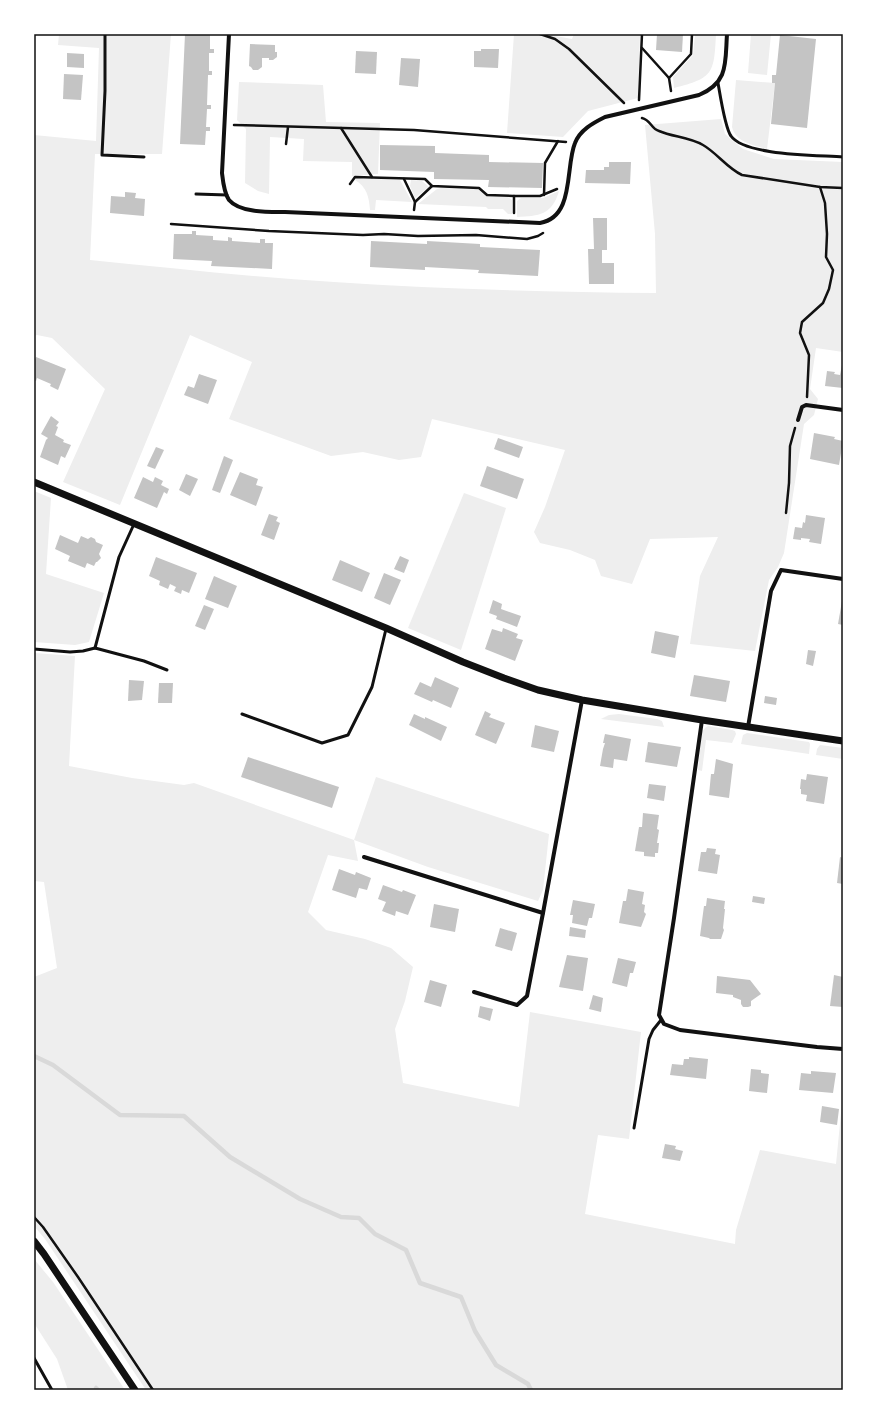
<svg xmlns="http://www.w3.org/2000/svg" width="877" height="1424" font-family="'Sofia Sans Condensed',sans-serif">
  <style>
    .green { fill: #eee }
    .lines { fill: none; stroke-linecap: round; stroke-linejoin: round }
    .stream { stroke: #d9d9d9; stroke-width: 4.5 }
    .building { fill: #c4c4c4 }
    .path { stroke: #111; stroke-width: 2.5 }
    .service { stroke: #111; stroke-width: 3 }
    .minor { stroke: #111; stroke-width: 4 }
    .tertiary { stroke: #111; stroke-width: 7 }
    .neatline { fill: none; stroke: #111; stroke-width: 1.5 }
  </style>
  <rect width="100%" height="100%" fill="#fff"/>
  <g class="green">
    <path d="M59,34H171L162,154H95L90,260C171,268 252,277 334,282C441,289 549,292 656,293L655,234L645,125L721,119L725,134L743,149L774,159L843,162V352L816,348L810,389L818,399L814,415L804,424L784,553L778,567L769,580L755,651L690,644L700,576L718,537L650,539L632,584L601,576L595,560L570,550L540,543L534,532L545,507L565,450L432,419L421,457L399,460L363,452L331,456L229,419L252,362L190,335L120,505L63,482L105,389L52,338L37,335L34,336V135L96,141L99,48L58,45Z"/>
    <polygon points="514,34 545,34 572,39 574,34 640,34 638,98 588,111 563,137 507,133"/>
    <path d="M695,34H716C714,73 714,78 674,88L673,77L693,55Z"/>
    <polygon points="751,34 771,34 767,75 748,73"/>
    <path d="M736,80L775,83L767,149C754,145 736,143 732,127Z"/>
    <polygon points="239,82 323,85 326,122 380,123 378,174 352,176 352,162 303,161 304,139 270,137 269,194 258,191 245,183 246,129 237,120"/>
    <path d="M356,178L400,180L412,202L376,200L375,210H370C369,197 367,187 355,180Z"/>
    <polygon points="411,180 422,181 429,187 415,198 410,186"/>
    <polygon points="441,188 477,189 487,196 508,197 512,200 512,214 508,214 503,209 488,209 486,207 418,204 437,189"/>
    <path d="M559,191C552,215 539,216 517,217V201L521,198H543Z"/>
    <polygon points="34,491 51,498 46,574 104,593 89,642 75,645 34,642"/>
    <polygon points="464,493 506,508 461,650 408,628"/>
    <polygon points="34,653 75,656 69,766 132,778 184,785 194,783 354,840 376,777 549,834 543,890 538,901 428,867 354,840 358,861 328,855 308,912 326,930 365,939 391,948 413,967 405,1001 395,1029 403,1083 519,1107 530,1012 641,1032 629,1139 598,1135 585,1214 735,1244 736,1230 760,1150 836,1164 843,1093 843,1390 146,1390 45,1239 34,1226 34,977 57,968 44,882 34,881"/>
    <polygon points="619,714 657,719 662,721 664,727 601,719 609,715"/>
    <polygon points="708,726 732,730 735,731 736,734 732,743 706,740 702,771 698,770 702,732 705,728"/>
    <polygon points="747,733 809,742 810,744 809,754 741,744 743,735"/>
    <polygon points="820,745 843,748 843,759 816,755 817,749"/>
    <polygon points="34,1259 53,1282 125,1390 68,1390 57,1359 34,1323"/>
  </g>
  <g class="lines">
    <g class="stream">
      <polyline points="34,1056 53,1065 120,1115 184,1116 230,1157 300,1199 341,1217 359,1218 375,1234 406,1250 420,1283 461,1297 475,1331 496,1365 528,1384 531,1390"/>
      <polyline points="96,1388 98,1390"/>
    </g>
  </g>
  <g class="building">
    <polygon points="185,34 210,34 210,49 214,49 214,53 209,53 209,71 212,71 212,75 208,75 207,105 211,105 211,109 207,109 206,127 210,127 210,131 206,131 205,145 180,144"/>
    <polygon points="657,34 683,34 682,52 656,50"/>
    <polygon points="780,35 816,39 807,128 771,124 775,83 772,83 772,75 776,75"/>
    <polygon points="250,44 275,45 275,52 277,52 277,57 273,60 269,60 269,58 262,58 262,67 258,70 253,70 251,67 249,66"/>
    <polygon points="481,49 499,49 498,68 474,67 474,51 481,51"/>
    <polygon points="356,51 377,52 376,74 355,73"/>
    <polygon points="67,53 84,54 84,68 67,67"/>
    <polygon points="401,58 420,59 418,87 399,85"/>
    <polygon points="64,74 83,75 81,100 63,99"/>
    <polygon points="380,145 435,146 435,153 489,155 489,162 543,163 542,188 488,187 489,180 434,179 434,172 380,170"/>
    <polygon points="609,162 631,162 630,184 585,183 586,170 604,170 604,167 609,167"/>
    <polygon points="125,192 136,193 135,198 145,199 144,216 110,213 111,196 125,197"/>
    <polygon points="593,218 607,218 607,250 602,250 602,263 614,263 614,284 589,284 588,249 594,249"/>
    <polygon points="192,231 196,231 196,235 213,236 213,240 228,241 228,237 232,238 232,241 260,243 260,239 265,239 265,243 273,243 272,269 211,266 212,261 173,259 174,234 192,234"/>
    <polygon points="371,241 427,244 427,241 480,244 480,247 540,250 538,276 478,273 479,270 425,267 425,270 370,267"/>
    <polygon points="36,357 66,369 58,390 50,386 51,384 37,378 36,381 34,380 34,362"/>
    <polygon points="842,365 843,365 843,388 825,386 827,371 835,372 834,374 840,375"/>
    <polygon points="199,374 217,380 208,404 184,395 188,386 194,388"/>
    <polygon points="51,416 59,422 56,426 58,427 55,435 64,440 63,442 71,445 65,458 61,456 58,465 40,457 46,440 48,438 41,434"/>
    <polygon points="814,433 835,437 834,439 843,441 839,465 810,459"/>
    <polygon points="498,438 523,447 519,458 494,449"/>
    <polygon points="156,447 164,450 155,469 147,466"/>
    <polygon points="224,456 233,460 220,493 212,490"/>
    <polygon points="487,466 524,479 517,499 480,486"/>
    <polygon points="240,472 258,479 256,485 263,487 256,506 230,495"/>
    <polygon points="186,474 198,479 190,496 179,490"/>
    <polygon points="143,477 153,482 155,477 163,481 161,485 169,489 167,494 164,492 157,508 134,498"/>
    <polygon points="269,514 278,517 276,521 280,523 274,540 261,535"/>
    <polygon points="806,515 825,518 821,544 809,542 810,539 801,538 801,540 793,539 795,527 802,528 803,522 805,523"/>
    <polygon points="60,535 78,543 81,536 88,539 91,537 95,539 96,542 103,545 99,554 101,558 97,562 96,562 94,566 87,563 85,568 68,561 70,556 55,549"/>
    <polygon points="400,556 409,560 404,573 394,569"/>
    <polygon points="156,557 197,573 189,593 182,590 181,594 174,591 176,587 170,584 168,589 159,585 160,581 149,576"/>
    <polygon points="340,560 370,573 362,592 332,580"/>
    <polygon points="384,573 401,580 390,605 374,598"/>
    <polygon points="214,576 237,586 228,608 205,599"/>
    <polygon points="493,600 502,604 501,609 521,616 517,627 496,619 497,616 489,613"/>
    <polygon points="842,601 843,601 843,625 838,624"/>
    <polygon points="204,605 214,609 205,630 195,626"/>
    <polygon points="503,628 518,634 516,638 523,640 515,661 485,649 492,629 502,632"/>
    <polygon points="655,631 679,636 675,658 651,653"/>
    <polygon points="808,650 816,651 813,666 806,664"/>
    <polygon points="694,675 730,681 726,702 690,696"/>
    <polygon points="435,677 459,688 451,708 433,700 432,702 414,694 420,682 431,687"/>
    <polygon points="129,680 144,681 142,700 128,701"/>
    <polygon points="159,683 173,683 172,703 158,703"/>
    <polygon points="765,696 777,698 776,705 764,703"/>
    <polygon points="485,711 491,714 489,717 505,723 496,744 475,735"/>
    <polygon points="414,714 425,719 425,717 447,727 441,741 409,725"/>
    <polygon points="535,725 559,731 554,752 531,747"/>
    <polygon points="605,734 631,739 627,761 614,759 613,768 600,766 603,749 605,743 603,743"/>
    <polygon points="648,742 681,747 677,767 645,762"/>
    <polygon points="248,757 339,787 332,808 241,777"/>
    <polygon points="716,759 733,764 729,798 709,795 711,774 714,774"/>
    <polygon points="807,774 828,777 824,804 806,801 807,795 801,794 801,789 800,789 801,779 806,780"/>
    <polygon points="649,784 666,786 664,801 647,798"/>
    <polygon points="643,813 659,815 657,829 659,830 657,843 659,843 658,853 655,853 655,857 644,856 644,852 635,851 639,827 642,827"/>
    <polygon points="707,848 716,849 715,854 720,855 717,874 698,871 701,852 706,852"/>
    <polygon points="840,857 843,858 843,884 837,883"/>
    <polygon points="339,869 355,875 356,872 371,878 367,890 359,888 356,898 332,890"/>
    <polygon points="383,885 402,892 403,890 416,895 408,915 396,911 395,916 382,911 386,902 378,899"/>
    <polygon points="628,889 644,892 642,904 645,905 644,912 646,914 641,927 619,923 623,901 626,901"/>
    <polygon points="753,896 765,898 764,904 752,902"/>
    <polygon points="707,898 725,901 724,909 725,909 723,928 724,930 721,939 710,939 709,938 700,936 704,906 706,906"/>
    <polygon points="573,900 595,904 592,918 589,918 587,926 572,923 573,915 570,915"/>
    <polygon points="434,904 459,909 455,932 430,927"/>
    <polygon points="570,927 586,930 585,938 569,936"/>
    <polygon points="500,928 517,933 512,951 495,946"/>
    <polygon points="567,955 588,958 583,991 559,987"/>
    <polygon points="618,958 636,962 633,973 630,973 627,987 612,983"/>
    <polygon points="834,975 843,977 843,1007 830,1006"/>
    <polygon points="717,976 750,980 761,994 751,1001 751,1006 748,1007 743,1007 741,1004 741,1000 733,997 733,995 716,993"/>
    <polygon points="430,980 447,985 441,1007 424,1002"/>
    <polygon points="593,995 603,998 601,1012 589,1009"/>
    <polygon points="480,1006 493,1009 490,1021 478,1017"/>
    <polygon points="689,1057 708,1059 706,1079 670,1075 672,1064 683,1065 684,1059 689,1059"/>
    <polygon points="751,1069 761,1070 761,1073 769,1074 767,1093 749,1091"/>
    <polygon points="811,1071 836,1073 833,1093 799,1090 801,1073 811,1074"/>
    <polygon points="822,1106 839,1109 837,1125 820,1122"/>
    <polygon points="665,1144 676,1146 675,1149 683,1151 680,1161 662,1158"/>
  </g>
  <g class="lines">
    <g class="path">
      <polyline points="540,34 555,39 569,49 624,103"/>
      <polyline points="642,48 669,78"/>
      <polyline points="671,91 669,78 691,54 692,34"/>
      <polyline points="639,100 642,34"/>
      <path d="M642,118C651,120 651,129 659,131C673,137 689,137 703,145C717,153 727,168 742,175L820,187L843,188"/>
      <polyline points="234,125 414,130 566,142"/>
      <polyline points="341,128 372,177"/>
      <polyline points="286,144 288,127"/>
      <polyline points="404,179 415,202"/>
      <polyline points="350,184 355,177 425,179 432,186 479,188 487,195 514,196 540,196 557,189"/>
      <polyline points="544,195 545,163 558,141"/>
      <polyline points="414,210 415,202 432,186"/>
      <polyline points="514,213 514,196"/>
      <polyline points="171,224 269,231 363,235 384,234 418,236 476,235 527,239 538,236 543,233"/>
      <polyline points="807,397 809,355 800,333 802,322 823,303 829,289 833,270 826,257 827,234 825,203 820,187"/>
      <polyline points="786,513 789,483 790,446 795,428"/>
      <polyline points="34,1217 43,1227 78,1277 153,1390"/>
    </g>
    <g class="service">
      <polyline points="105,34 105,91 102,155 144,157"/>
      <path d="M718,83C720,94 725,128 731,136C745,156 819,155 843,157"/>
      <polyline points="196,194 227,195"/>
      <polyline points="95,648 119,557 134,524"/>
      <polyline points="34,649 70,652 83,651 95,648 144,661 167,670"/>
      <polyline points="242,714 322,743 348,735 372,687 386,629"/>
      <polyline points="634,1128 649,1039 653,1030 661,1020"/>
      <polyline points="34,1358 52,1390"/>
    </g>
    <g class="minor">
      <path d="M229,34L222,173C223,182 224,193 229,200C240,213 269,212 285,212L540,223C575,217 565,167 575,143C580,130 593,123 605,117L699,95C729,82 725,63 727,34"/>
      <polyline points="798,420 802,407 806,405 843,410"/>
      <polyline points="702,720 674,918 659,1015 664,1024 680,1030 817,1047 843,1049"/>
      <polyline points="748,727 771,591 781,570 843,579"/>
      <polyline points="364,857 543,913"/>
      <polyline points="474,992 517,1005 527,996 543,913 582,700"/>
    </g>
    <g class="tertiary">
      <polyline points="34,482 386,628 463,662 504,678 538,690 582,700 702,720 843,741"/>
      <polyline points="34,1241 44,1254 135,1390"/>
    </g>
  </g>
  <rect width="877" height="1424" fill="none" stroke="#ffffff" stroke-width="70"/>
  <rect x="35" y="35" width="807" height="1354" class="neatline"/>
</svg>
